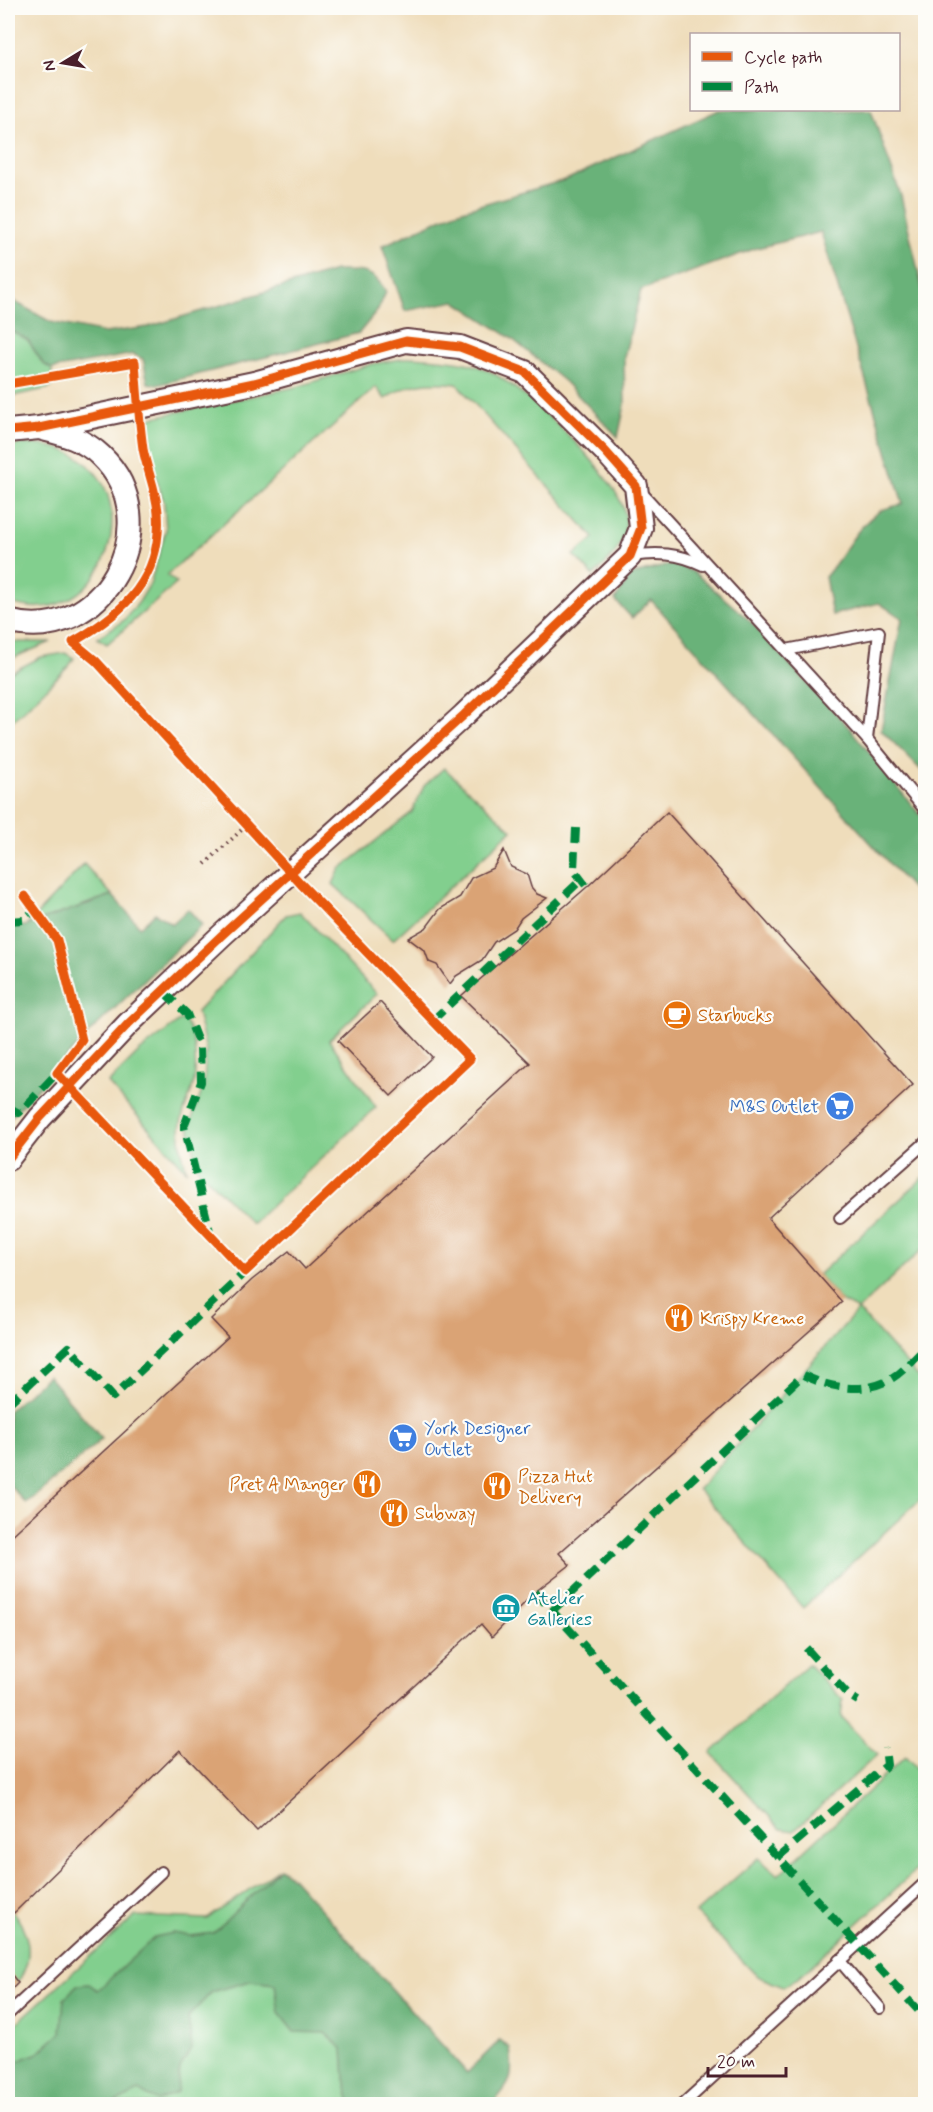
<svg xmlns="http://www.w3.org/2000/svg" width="933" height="2112" font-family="Mynerve,sans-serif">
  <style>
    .green { fill: #82cf8e; stroke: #66775c; stroke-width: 1.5 }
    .forest { fill: #69b279; stroke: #5a6852; stroke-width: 1.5 }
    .building { fill: #daa374 }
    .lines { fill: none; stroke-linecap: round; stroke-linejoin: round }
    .service-casing { stroke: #633c41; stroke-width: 14 }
    .minor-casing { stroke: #633c41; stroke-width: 26 }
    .path { stroke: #633c41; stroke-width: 4; stroke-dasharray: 1.5 4.5; stroke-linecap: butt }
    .service { stroke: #fff; stroke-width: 10 }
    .minor { stroke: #fff; stroke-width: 22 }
    .quiet { stroke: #00873e; stroke-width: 8; stroke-dasharray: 15 8; stroke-linecap: butt }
    .cycleway-casing { stroke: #fdfcf7; stroke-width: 13 }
    .cycleway { stroke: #e8590c; stroke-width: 9 }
    .labels { text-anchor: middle; stroke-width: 4.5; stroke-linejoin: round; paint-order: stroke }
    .food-label { font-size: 18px; fill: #c56008; stroke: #fdfcf7; text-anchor: start }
    .shop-label { font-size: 18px; fill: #366cbe; stroke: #fdfcf7; text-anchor: end }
    .culture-label { font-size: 18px; fill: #0d838f; stroke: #fdfcf7; text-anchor: start }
  </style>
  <rect width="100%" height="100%" fill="#fdfcf7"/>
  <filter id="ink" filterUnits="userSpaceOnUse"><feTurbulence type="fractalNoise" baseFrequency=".0167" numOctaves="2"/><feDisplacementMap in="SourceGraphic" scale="12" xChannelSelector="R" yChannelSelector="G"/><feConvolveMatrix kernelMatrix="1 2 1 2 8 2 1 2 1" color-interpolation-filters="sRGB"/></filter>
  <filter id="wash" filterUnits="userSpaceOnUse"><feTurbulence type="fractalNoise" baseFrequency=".008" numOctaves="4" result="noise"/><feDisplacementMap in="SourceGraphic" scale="24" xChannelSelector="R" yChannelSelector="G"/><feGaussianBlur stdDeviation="1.35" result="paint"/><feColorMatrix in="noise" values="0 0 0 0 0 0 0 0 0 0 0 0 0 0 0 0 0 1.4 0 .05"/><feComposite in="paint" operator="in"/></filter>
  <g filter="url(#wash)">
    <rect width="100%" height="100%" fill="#efddbb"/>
    <g class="green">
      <polygon points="8,329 28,340 43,363 52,369 51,388 8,397"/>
      <path d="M413,357C439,359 470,360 493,373C527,392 630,484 626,524C624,547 609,561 593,576L574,555L594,538L457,384C429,381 409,382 385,399L376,387L167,575L177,583L107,644L97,638L123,621L139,602L150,584L166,530L164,502L151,463L149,418L296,387L372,364Z"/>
      <path d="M20,444C166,440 120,642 8,602V448Z"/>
      <polygon points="8,642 51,642 8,660"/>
      <polygon points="65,653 74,658 69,666 8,725 8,674 41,657"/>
      <polygon points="444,768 512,830 393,940 333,884 340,869 412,812 424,786"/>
      <polygon points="84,864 112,895 26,926"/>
      <polygon points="300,912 377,994 329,1040 376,1107 252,1224 198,1169 189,1127 204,1085 206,1050 197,1012 286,915"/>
      <path d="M182,1019C196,1030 197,1064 194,1081C191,1098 181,1112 180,1130C179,1144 183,1158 187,1171L108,1083L139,1052Z"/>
      <polygon points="925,1176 925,1247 858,1310 925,1384 925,1495 803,1608 698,1489 858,1310 842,1302 818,1275"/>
      <polygon points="808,1664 843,1700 841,1717 877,1755 794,1831 781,1829 711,1753"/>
      <polygon points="905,1757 918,1770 925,1763 925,1862 798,1978 783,1987 757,1976 696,1913 758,1858 778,1875"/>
      <polygon points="280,1868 292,1877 467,2073 491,2104 8,2104 8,2031 135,1916 207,1919"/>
      <path d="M8,1906C34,1935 36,1966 8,1993Z"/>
    </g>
    <g class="forest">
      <path d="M719,110H871L901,196L925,301V774L881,730L902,618L879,603L832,615L825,577C845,555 854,528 880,511C887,507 896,506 903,504L821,232L757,248L641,290L624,357L625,405L618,437L565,382L511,338L455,301L405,311L382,246L456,212L568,179Z"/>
      <path d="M335,271C360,271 373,268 386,292L378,310L359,333L157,385L148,383L143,359L133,354L52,369L43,364L28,340L8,329V298L51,322L105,333L148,327Z"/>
      <polygon points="675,563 695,573 748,619 852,731 925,821 925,903 651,600 632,618 615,600 631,575"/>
      <polygon points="112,895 140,927 155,913 172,924 188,909 202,925 91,1031 8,1120 8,925 26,926"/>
      <polygon points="48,1376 102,1439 26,1504 8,1483 8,1411"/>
      <path d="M280,1868L292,1877L467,2073L500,2040L510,2048C514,2077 512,2083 492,2104H351L345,2079L343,2049L325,2033L294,2032L279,2013L275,1984L250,1981L212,1992L188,2017L192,2047L180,2069L177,2092L158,2101L139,2091L112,2104H8V2065L38,2053L61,2033L64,1999L77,1985L89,1984L98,1990L155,1937L173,1933L191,1936L213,1933Z"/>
    </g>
    <g id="blocks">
      <g class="building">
        <polygon points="667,812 913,1085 768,1218 842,1302 559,1553 570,1565 535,1592 492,1637 481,1624 257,1831 180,1750 14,1913 8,1906 8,1539 228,1337 211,1319 252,1280 289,1251 305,1269 530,1063 461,996 587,887"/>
        <polygon points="504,850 511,867 527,874 531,887 537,894 547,898 521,918 514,929 494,942 482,960 456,976 450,984 437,965 429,962 425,951 408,938 426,928 440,909 460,897 471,878 493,868"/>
        <polygon points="380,1002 432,1057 391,1096 338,1041"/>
        <polygon points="8,1970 18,1983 8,1993"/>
      </g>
    </g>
  </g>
  <g filter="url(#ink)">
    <use href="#blocks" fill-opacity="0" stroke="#633c41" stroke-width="1.5"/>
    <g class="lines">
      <g class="service-casing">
        <g id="service">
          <polyline points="640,491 867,739 926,811"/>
          <path d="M631,556C657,552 678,553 703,565"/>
          <polyline points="786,650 879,632 867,739"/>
          <polyline points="840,1218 926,1142"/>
          <polyline points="839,1960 880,2008"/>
          <polyline points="8,2014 161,1872"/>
          <polyline points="683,2104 926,1882"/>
        </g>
      </g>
      <g class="minor-casing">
        <g id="minor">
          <polyline points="8,431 39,428 254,383 406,341 460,347 525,372 605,451 636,486 641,528 630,556 464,715 222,935 128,1024 40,1118 8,1159"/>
          <path d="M8,621C102,648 171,523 101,456C85,440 64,434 43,429"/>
        </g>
      </g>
      <polyline class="path" points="205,864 248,824"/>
      <use href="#service" class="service"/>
      <use href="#minor" class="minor"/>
      <g class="quiet">
        <polyline points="576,828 574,870 587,887"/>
        <polyline points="8,921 23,920 35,910"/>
        <polyline points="164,992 187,1014 200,1047 201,1082 184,1126 210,1231"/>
        <polyline points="432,1021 581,880"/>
        <polyline points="8,1107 19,1113 57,1073"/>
        <polyline points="8,1404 69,1347 113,1397 245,1272 252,1280"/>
        <polyline points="535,1592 926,2019"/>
        <path d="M552,1611L803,1375C827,1387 861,1394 887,1381C899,1376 910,1363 920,1353"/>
        <polyline points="806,1648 848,1695 858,1701"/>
        <polyline points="777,1858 887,1765 885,1748"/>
      </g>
      <g class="cycleway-casing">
        <g id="cycleway">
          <path d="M8,384L135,362C137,391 139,420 143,449C147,470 156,490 158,512C163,577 125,612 73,642L96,661L301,884L470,1059L245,1272L57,1073L82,1040L57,940L25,896"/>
          <polyline points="8,431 39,428 254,383 406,341 460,347 525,372 605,451 636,486 641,528 630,556 464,715 222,935 128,1024 40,1118 8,1159"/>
        </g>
      </g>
      <use href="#cycleway" class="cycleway"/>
    </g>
  </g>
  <defs>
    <g id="cafe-disc" transform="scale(1.5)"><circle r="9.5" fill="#e8710a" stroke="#fdfcf7"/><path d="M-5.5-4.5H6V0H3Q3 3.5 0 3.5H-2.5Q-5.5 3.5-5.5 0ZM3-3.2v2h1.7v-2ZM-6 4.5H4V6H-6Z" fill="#fff"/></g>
    <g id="supermarket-disc" transform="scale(1.5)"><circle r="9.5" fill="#3f7fe0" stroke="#fdfcf7"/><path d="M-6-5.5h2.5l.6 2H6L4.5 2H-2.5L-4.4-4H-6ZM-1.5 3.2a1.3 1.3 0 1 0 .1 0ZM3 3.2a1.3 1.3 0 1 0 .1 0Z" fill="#fff"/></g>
    <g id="restaurant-disc" transform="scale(1.5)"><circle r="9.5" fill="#e8710a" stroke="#fdfcf7"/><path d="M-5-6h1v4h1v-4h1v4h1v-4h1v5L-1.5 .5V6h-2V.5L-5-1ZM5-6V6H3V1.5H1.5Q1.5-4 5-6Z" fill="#fff"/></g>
    <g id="museum-disc" transform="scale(1.5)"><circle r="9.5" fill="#0f9aa8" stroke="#fdfcf7"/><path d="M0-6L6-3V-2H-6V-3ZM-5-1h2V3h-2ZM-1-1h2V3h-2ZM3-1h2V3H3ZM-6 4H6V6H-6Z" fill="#fff"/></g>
  </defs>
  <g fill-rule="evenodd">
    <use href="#cafe-disc" x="677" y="1015"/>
    <use href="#supermarket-disc" x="840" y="1106"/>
    <use href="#restaurant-disc" x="679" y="1318"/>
    <use href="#supermarket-disc" x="403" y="1438"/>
    <use href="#restaurant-disc" x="367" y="1484"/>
    <use href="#restaurant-disc" x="497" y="1486"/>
    <use href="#restaurant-disc" x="394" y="1513"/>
    <use href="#museum-disc" x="506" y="1608"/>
  </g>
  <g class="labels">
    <g class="food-label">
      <text x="698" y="1021">Starbucks</text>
      <text x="700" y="1324">Krispy Kreme</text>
      <text x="518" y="1482">Pizza Hut<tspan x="518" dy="21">Delivery</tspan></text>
      <text x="346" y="1490" text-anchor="end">Pret A Manger</text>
      <text x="415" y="1519">Subway</text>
    </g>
    <g class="shop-label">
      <text x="819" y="1112">M&amp;S Outlet</text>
      <text x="424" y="1434" text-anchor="start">York Designer<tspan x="424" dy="21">Outlet</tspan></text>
    </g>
    <g class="culture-label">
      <text x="527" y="1604">Atelier<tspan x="527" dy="21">Galleries</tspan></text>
    </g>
  </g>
  <rect width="933" height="2112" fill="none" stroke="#fdfcf7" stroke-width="30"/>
  <rect x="690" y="33" width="210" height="78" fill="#fdfcf7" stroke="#b5a4a5" stroke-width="1.5"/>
  <rect x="702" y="52" width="30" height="9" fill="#e8590c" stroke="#b5a4a5" stroke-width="1.5"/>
  <text x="744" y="63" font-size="18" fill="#4a1f2b">Cycle path</text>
  <rect x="702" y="82" width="30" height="9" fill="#00873e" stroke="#b5a4a5" stroke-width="1.5"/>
  <text x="744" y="93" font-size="18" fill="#4a1f2b">Path</text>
  <g transform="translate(63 63) rotate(259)" stroke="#fdfcf7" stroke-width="4.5" paint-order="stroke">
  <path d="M0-4.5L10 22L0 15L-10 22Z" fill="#4a1f2b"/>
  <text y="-9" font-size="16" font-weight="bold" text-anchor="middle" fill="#4a1f2b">N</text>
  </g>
  <path d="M708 2067v9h78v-9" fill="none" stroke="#4a1f2b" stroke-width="3"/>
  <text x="717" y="2067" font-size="18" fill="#4a1f2b" stroke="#fdfcf7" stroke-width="4.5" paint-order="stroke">20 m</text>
</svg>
